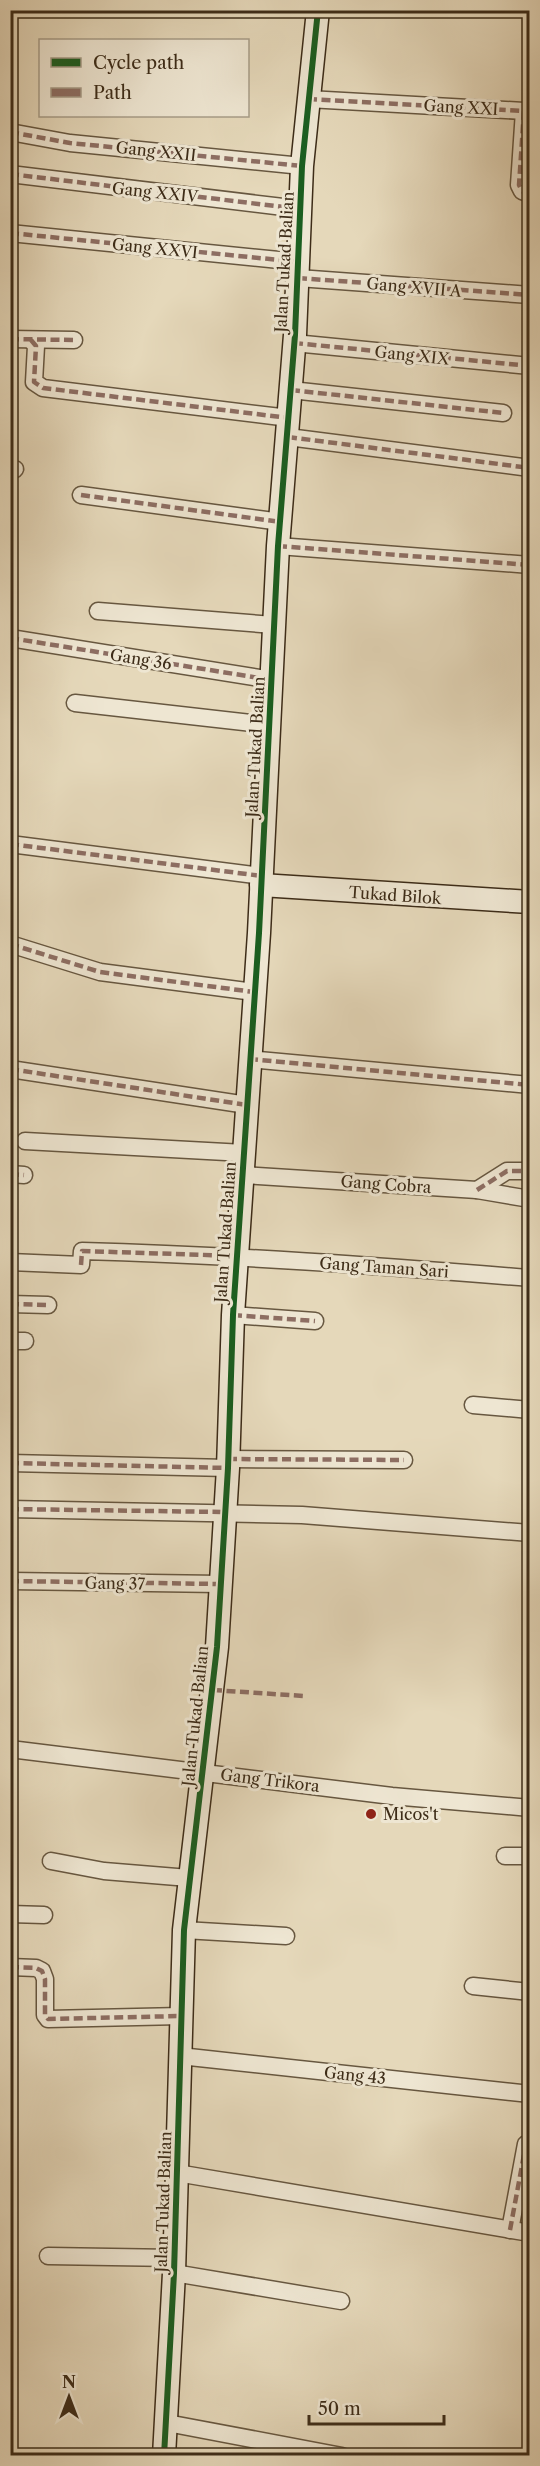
<svg xmlns="http://www.w3.org/2000/svg" width="540" height="2466" font-family="'Libre Caslon Text',serif">
  <style>
    .lines { fill: none; stroke-linecap: round; stroke-linejoin: round }
    .street-casing { stroke: #675740; stroke-width: 19 }
    .secondary-casing { stroke: #3d2c18; stroke-width: 25 }
    .street { stroke: #eee6d2; stroke-width: 16 }
    .secondary { stroke: #eee6d2; stroke-width: 22 }
    .quiet { stroke: #8d6e63; stroke-width: 4.5; stroke-dasharray: 9 4.5; stroke-linecap: butt }
    .cycleway-casing { stroke: #eee6d2; stroke-width: 10 }
    .cycleway { stroke: #1b5e20; stroke-width: 6 }
    .poi-dot { fill: #8f2418; stroke: #eee6d2; stroke-width: 2 }
    .labels { text-anchor: middle; stroke-width: 6; stroke-linejoin: round; paint-order: stroke }
    .street-label { font-size: 16px; fill: #3d2c18; stroke: #eee6d2 }
    .poi-label { font-size: 16px; fill: #3d2c18; stroke: #eee6d2; text-anchor: start }
  </style>
  <rect width="100%" height="100%" fill="#e5d8ba"/>
  <filter id="stains"><feTurbulence type="fractalNoise" baseFrequency=".00333" numOctaves="4"/><feColorMatrix values="0 0 0 0 .2 0 0 0 0 .09 0 0 0 0 .02 0 0 0 .5 -.17"/></filter>
  <radialGradient id="worn" r=".72"><stop offset=".6" stop-color="#630" stop-opacity="0"/><stop offset="1" stop-color="#630" stop-opacity=".3"/></radialGradient>
  <g class="lines">
    <g class="street-casing">
      <g id="street">
        <polyline points="308,99 524,111"/>
        <polyline points="524,111 519,185 522,191 530,194"/>
        <polyline points="10,132 70,143 302,166"/>
        <polyline points="10,174 300,209"/>
        <polyline points="10,233 299,262"/>
        <polyline points="298,278 530,295"/>
        <polyline points="10,339 74,340"/>
        <polyline points="31,340 36,346 34,382 43,388 289,418"/>
        <polyline points="294,343 530,366"/>
        <polyline points="291,390 503,413"/>
        <polyline points="288,437 530,468"/>
        <polyline points="10,468 15,469"/>
        <polyline points="81,495 281,522"/>
        <polyline points="278,546 530,565"/>
        <polyline points="98,611 274,625"/>
        <polyline points="10,638 272,680"/>
        <polyline points="75,703 269,725"/>
        <polyline points="10,844 262,876"/>
        <polyline points="10,944 100,972 254,992"/>
        <polyline points="249,1059 530,1085"/>
        <polyline points="10,1069 247,1105"/>
        <polyline points="25,1141 244,1153"/>
        <polyline points="10,1174 24,1175"/>
        <polyline points="243,1175 477,1190 530,1199"/>
        <polyline points="477,1190 507,1171 530,1171"/>
        <path d="M10,1262L81,1265L82,1251C232,1255 380,1266 530,1278"/>
        <polyline points="10,1304 48,1305"/>
        <polyline points="233,1315 315,1321"/>
        <polyline points="10,1341 25,1341"/>
        <polyline points="473,1405 530,1410"/>
        <polyline points="228,1459 404,1460"/>
        <polyline points="10,1463 228,1468"/>
        <polyline points="10,1509 302,1515 530,1533"/>
        <polyline points="10,1581 220,1584"/>
        <polyline points="10,1749 392,1796 530,1808"/>
        <polyline points="505,1856 530,1856"/>
        <polyline points="51,1861 104,1871 189,1878"/>
        <polyline points="10,1914 44,1915"/>
        <polyline points="184,1930 286,1936"/>
        <polyline points="10,1967 36,1968 42,1971 45,1979 45,2015 48,2019 181,2016"/>
        <polyline points="473,1986 530,1992"/>
        <polyline points="180,2056 530,2094"/>
        <polyline points="177,2173 530,2233"/>
        <polyline points="510,2230 526,2144"/>
        <polyline points="48,2256 175,2258"/>
        <polyline points="174,2273 341,2301"/>
        <polyline points="167,2423 342,2456"/>
      </g>
    </g>
    <g class="secondary-casing">
      <g id="secondary">
        <polyline points="261,885 530,902"/>
        <polyline points="164,2456 174,2273 184,1930 217,1647 228,1468 233,1315 259,933 278,546 295,335 302,166 318,10"/>
      </g>
    </g>
    <use href="#street" class="street"/>
    <use href="#secondary" class="secondary"/>
    <g class="quiet">
      <polyline points="308,99 524,111"/>
      <polyline points="524,111 519,185 522,191 530,194"/>
      <polyline points="10,132 70,143 302,166"/>
      <polyline points="10,174 300,209"/>
      <polyline points="10,233 299,262"/>
      <polyline points="298,278 530,295"/>
      <polyline points="10,339 74,340"/>
      <polyline points="31,340 36,346 34,382 43,388 289,418"/>
      <polyline points="294,343 530,366"/>
      <polyline points="291,390 503,413"/>
      <polyline points="288,437 530,468"/>
      <polyline points="10,468 15,469"/>
      <polyline points="81,495 281,522"/>
      <polyline points="278,546 530,565"/>
      <polyline points="10,638 272,680"/>
      <polyline points="10,844 262,876"/>
      <polyline points="10,944 100,972 254,992"/>
      <polyline points="249,1059 530,1085"/>
      <polyline points="10,1069 247,1105"/>
      <polyline points="10,1174 24,1175"/>
      <polyline points="477,1190 507,1171 530,1171"/>
      <polyline points="81,1265 82,1251 238,1256"/>
      <polyline points="10,1304 48,1305"/>
      <polyline points="233,1315 315,1321"/>
      <polyline points="228,1459 404,1460"/>
      <polyline points="10,1463 228,1468"/>
      <polyline points="10,1509 225,1512"/>
      <polyline points="10,1581 220,1584"/>
      <polyline points="213,1690 304,1696"/>
      <polyline points="10,1967 36,1968 42,1971 45,1979 45,2015 48,2019 181,2016"/>
      <polyline points="510,2230 526,2144"/>
    </g>
    <g class="cycleway-casing">
      <polyline id="cycleway" points="164,2456 174,2273 184,1930 217,1647 228,1468 233,1315 259,933 278,546 295,335 302,166 318,10"/>
    </g>
    <use href="#cycleway" class="cycleway"/>
  </g>
  <circle class="poi-dot" cx="371" cy="1814" r="6"/>
  <g class="labels">
    <g class="street-label">
      <text transform="translate(461 107) rotate(3)" y="6">Gang XXI</text>
      <text transform="translate(156 151) rotate(6)" y="6">Gang XXII</text>
      <text transform="translate(155 192) rotate(6)" y="6">Gang XXIV</text>
      <text transform="translate(155 248) rotate(6)" y="6">Gang XXVI</text>
      <text transform="translate(284 262) rotate(-87)" y="6">Jalan Tukad Balian</text>
      <text transform="translate(414 287) rotate(5)" y="6">Gang XVII A</text>
      <text transform="translate(412 355) rotate(6)" y="6">Gang XIX</text>
      <text transform="translate(141 659) rotate(9)" y="6">Gang 36</text>
      <text transform="translate(255 747) rotate(-87)" y="6">Jalan Tukad Balian</text>
      <text transform="translate(395 895) rotate(4)" y="6">Tukad Bilok</text>
      <text transform="translate(386 1184) rotate(4)" y="6">Gang Cobra</text>
      <text transform="translate(225 1232) rotate(-86)" y="6">Jalan Tukad Balian</text>
      <text transform="translate(384 1267) rotate(4)" y="6">Gang Taman Sari</text>
      <text transform="translate(115 1583) rotate(1)" y="6">Gang 37</text>
      <text transform="translate(195 1716) rotate(-84)" y="6">Jalan Tukad Balian</text>
      <text transform="translate(270 1780) rotate(7)" y="6">Gang Trikora</text>
      <text transform="translate(355 2075) rotate(6)" y="6">Gang 43</text>
      <text transform="translate(163 2202) rotate(-88)" y="6">Jalan Tukad Balian</text>
    </g>
    <g class="poi-label">
      <text x="383" y="1820">Micos't</text>
    </g>
  </g>
  <rect width="540" height="2466" fill="none" stroke="#e5d8ba" stroke-width="36"/>
  <rect x="12" y="12" width="516" height="2442" fill="none" stroke="#3d2c18" stroke-width="3"/>
  <rect x="18" y="18" width="504" height="2430" fill="none" stroke="#3d2c18" stroke-width="1.5"/>
  <rect x="39" y="39" width="210" height="78" fill="#eee6d2" stroke="#a79c88" stroke-width="1.5"/>
  <rect x="51" y="58" width="30" height="9" fill="#1b5e20" stroke="#a79c88" stroke-width="1.5"/>
  <text x="93" y="69" font-size="18" fill="#3d2c18">Cycle path</text>
  <rect x="51" y="88" width="30" height="9" fill="#8d6e63" stroke="#a79c88" stroke-width="1.5"/>
  <text x="93" y="99" font-size="18" fill="#3d2c18">Path</text>
  <g transform="translate(69 2397)" stroke="#eee6d2" stroke-width="4.5" paint-order="stroke">
  <path d="M0-4.5L10 22L0 15L-10 22Z" fill="#3d2c18"/>
  <text y="-9" font-size="16" font-weight="bold" text-anchor="middle" fill="#3d2c18">N</text>
  </g>
  <path d="M309 2415v9h135v-9" fill="none" stroke="#3d2c18" stroke-width="3"/>
  <text x="318" y="2415" font-size="18" fill="#3d2c18" stroke="#eee6d2" stroke-width="4.5" paint-order="stroke">50 m</text>
  <rect width="100%" height="100%" filter="url(#stains)"/>
  <rect width="100%" height="100%" fill="url(#worn)"/>
</svg>
